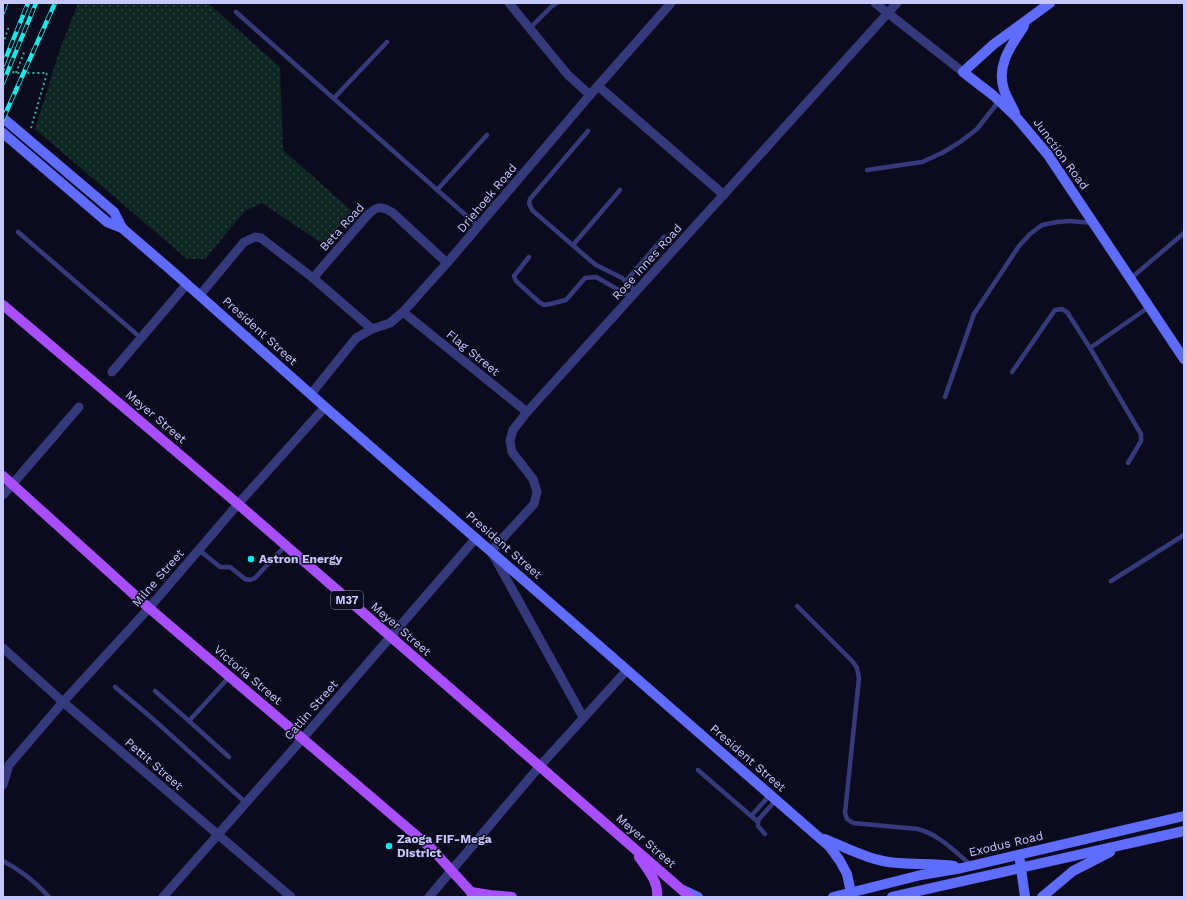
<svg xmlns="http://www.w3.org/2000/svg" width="1187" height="900" font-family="'Work Sans',sans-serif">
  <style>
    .grass { fill: url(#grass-dots) }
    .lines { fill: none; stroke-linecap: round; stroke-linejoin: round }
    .path { stroke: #2ab099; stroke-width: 2; stroke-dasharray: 2 3; stroke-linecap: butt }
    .lane { stroke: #353a7d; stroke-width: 4.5 }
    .street { stroke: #353a7d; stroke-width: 9 }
    .secondary { stroke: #5e6cff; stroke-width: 10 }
    .primary { stroke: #a94eff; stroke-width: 10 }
    .rail-casing { stroke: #00f2ef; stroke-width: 4.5 }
    .rail { stroke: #0c0b1d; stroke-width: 3; stroke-dasharray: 9; stroke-linecap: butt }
    .poi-dot { fill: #00f2ef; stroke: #0c0b1d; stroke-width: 1.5 }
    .labels { text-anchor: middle; stroke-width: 3; stroke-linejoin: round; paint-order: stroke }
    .shield { fill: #0c0b1d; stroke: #8f8fbb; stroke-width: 1 }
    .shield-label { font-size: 11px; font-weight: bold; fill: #c7c7ff }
    .street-label { font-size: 12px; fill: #c7c7ff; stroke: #0c0b1d }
    .poi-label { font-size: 12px; font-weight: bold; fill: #c7c7ff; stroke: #0c0b1d; text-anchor: start }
  </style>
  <defs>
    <pattern id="grass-dots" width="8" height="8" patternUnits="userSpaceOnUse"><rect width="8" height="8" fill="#0e2723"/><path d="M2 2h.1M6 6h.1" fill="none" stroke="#304544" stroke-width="1.8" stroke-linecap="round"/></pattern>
  </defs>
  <rect width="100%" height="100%" fill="#0c0b1d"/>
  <polygon class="grass" points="78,3 208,3 280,67 283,150 352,211 354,209 323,244 262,203 245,211 205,259 187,259 35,129 59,52"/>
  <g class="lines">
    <g class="path">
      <polyline points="3,44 9,26"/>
      <polyline points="3,69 16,73 47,73 31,128"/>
      <polyline points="16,73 25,50"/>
    </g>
    <g class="lane">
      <polyline points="236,12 478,226"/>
      <polyline points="530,28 552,6 557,3"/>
      <polyline points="334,98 387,42"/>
      <polyline points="588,131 530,199 529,203 532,210 591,261 596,265 622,278 636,292"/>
      <polyline points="867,170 922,162 942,153 960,142 977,129 999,101"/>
      <polyline points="437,190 487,135"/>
      <polyline points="18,232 141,338"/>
      <polyline points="573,245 620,190"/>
      <polyline points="529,257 518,271 514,276 516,281 539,302 544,305 550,304 566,300 585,278 596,277 631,297"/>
      <polyline points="1130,279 1184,233"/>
      <polyline points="626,281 664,237"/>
      <polyline points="1090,348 1141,434 1141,441 1128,463"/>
      <polyline points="1012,372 1055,310 1062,309 1067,312 1090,348 1149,307"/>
      <polyline points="945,397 974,314 1019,246 1030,234 1042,225 1057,222 1070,221 1093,223"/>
      <polyline points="199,550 220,567 230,567 245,579 250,580 255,578 285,546"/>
      <polyline points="1111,581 1184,535"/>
      <path d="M797,606L853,662L857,668L859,678L845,813L847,819L853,823L918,829C940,835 954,851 971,865"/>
      <polyline points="115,687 153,719 246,803"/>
      <polyline points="155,691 189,721 230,676"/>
      <polyline points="189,721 229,757"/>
      <polyline points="698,770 758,822 758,826 765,834"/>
      <polyline points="751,816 770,795"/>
      <polyline points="758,822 759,819 776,800"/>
      <path d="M3,861C22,871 34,881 49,897"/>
    </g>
    <g class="street">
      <polyline points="509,3 568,75 590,95"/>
      <polyline points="875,3 963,72"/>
      <polyline points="598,86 724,195"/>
      <path d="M313,278L365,218C375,207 380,204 393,213L447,263"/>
      <polyline points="200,295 244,242 255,237 261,238 313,278 372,329"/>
      <polyline points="403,312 527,412"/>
      <polyline points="112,372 187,284"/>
      <polyline points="311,394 356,338 372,329 390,323 403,312 447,263 590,95 671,3"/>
      <polyline points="3,495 79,407"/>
      <polyline points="3,648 63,702 291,897"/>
      <polyline points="583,717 491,551 534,504 537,492 533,479 512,452 510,441 513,430 527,412 897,3"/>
      <polyline points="3,785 9,765 63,702 149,608 238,504 325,407"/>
      <polyline points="163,897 303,738 476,538"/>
      <polyline points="429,897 539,767 627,670"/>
    </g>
    <g class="secondary">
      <polyline points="1050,3 994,44 963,72 994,96 1017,118 1048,155 1184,359"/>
      <path d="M1015,113C1012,106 1007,98 1004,90C996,65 1011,46 1024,26"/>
      <polyline points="3,118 114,212 122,228"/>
      <polyline points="3,133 107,222 122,228 172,271 325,407 830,847 840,861 847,874 852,897"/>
      <path d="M825,839C844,847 863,857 883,861C906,866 931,862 954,866"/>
      <polyline points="1020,861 1025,897"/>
      <polyline points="683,890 698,897"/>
      <polyline points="833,897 921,875 962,868 1184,816"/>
      <polyline points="892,897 1184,831"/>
      <polyline points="1042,897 1073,871 1110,852"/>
    </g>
    <g class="primary">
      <polyline points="3,305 238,504 690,897"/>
      <polyline points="3,476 149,608 431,848 471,892 473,897"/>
      <path d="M639,857C647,869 659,882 657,897"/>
      <polyline points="471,892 490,895 512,897"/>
    </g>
    <g class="rail-casing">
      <g id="rail">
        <polyline points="3,12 6,3"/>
        <polyline points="3,65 28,3"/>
        <polyline points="3,83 36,3"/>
        <polyline points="3,119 55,3"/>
      </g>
    </g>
    <use href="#rail" class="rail"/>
  </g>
  <g class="poi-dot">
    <circle cx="251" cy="559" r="4"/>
    <circle cx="389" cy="846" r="4"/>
  </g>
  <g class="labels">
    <rect class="shield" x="331" y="591" width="32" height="18" rx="3"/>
    <g class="shield-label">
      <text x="347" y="604">M37</text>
    </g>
    <g class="street-label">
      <text transform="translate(1061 154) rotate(54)" y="4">Junction Road</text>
      <text transform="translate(487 198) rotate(-50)" y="4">Driehoek Road</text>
      <text transform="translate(342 227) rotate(-48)" y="4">Beta Road</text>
      <text transform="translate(647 262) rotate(-48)" y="4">Rose Innes Road</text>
      <text transform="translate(260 331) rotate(42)" y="4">President Street</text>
      <text transform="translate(473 353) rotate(39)" y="4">Flag Street</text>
      <text transform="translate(156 417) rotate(40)" y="4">Meyer Street</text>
      <text transform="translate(504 545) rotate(41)" y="4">President Street</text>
      <text transform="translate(158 578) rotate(-49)" y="4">Milne Street</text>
      <text transform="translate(401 629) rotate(41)" y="4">Meyer Street</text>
      <text transform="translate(248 675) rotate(40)" y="4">Victoria Street</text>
      <text transform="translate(311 710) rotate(-49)" y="4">Catlin Street</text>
      <text transform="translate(748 758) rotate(41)" y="4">President Street</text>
      <text transform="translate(154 764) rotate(41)" y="4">Pettit Street</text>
      <text transform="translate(646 841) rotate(41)" y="4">Meyer Street</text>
      <text transform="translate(1006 844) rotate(-13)" y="4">Exodus Road</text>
    </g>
    <g class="poi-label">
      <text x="259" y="563">Astron Energy</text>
      <text x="397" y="843">Zaoga FIF-Mega<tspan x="397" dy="14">District</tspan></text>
    </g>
  </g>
  <rect width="1187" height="900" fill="none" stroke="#c7c7ff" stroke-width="8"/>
</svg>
